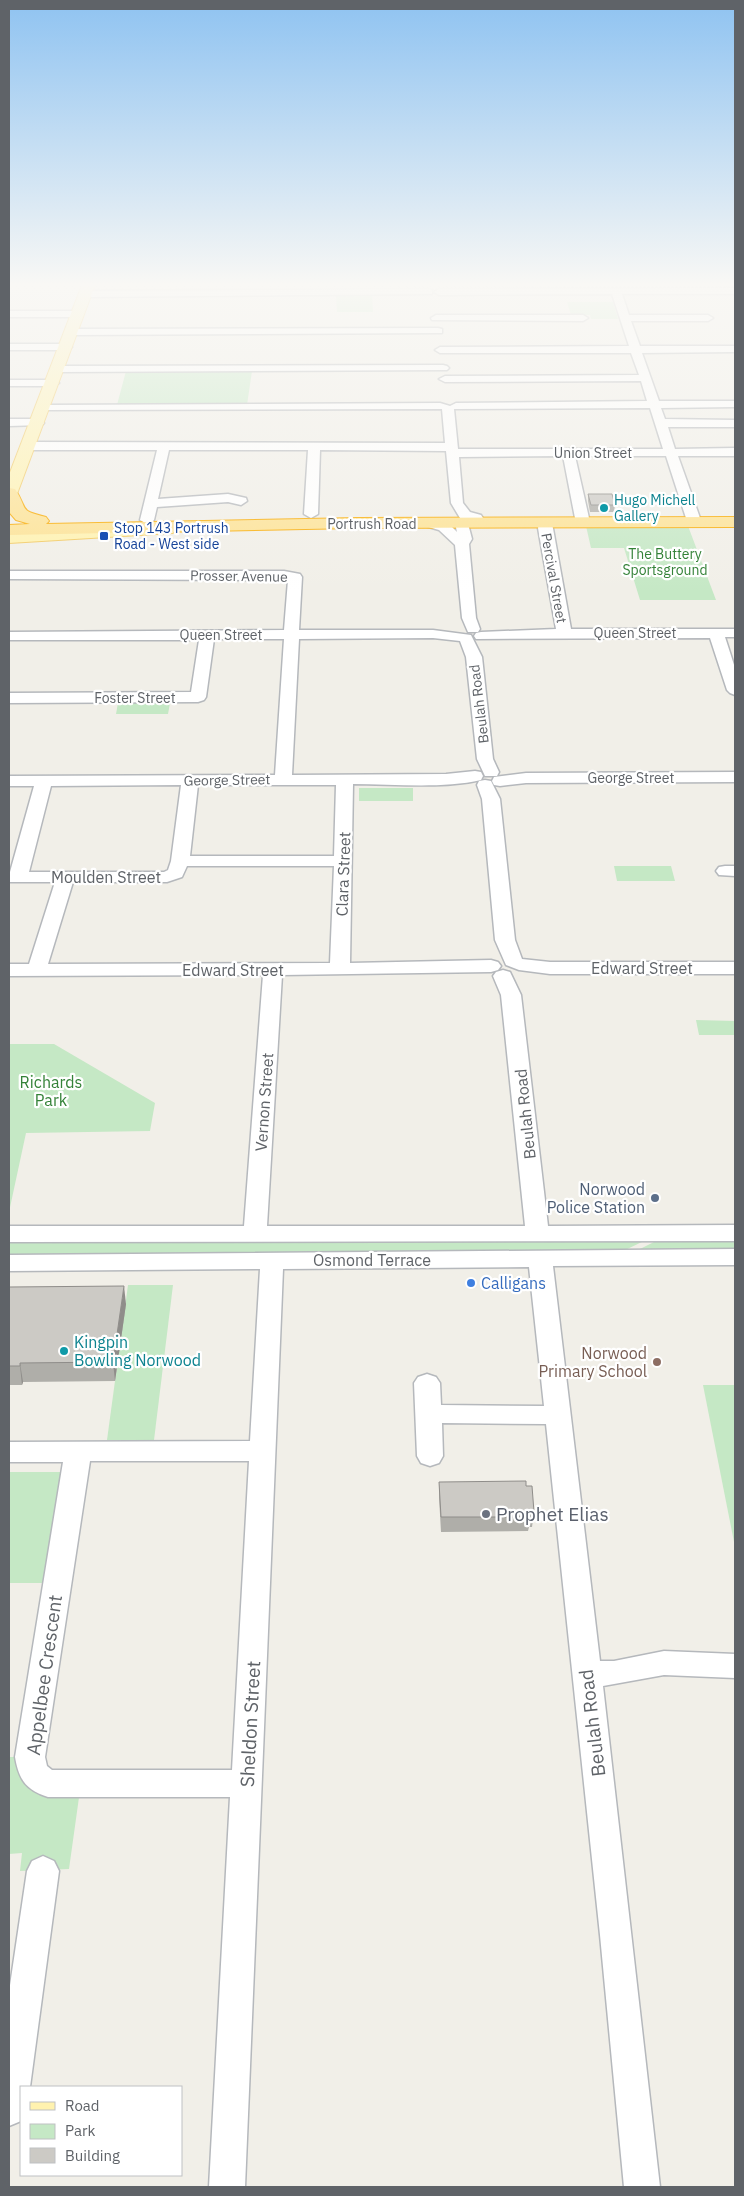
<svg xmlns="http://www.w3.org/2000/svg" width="744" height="2196" font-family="'IBM Plex Sans',sans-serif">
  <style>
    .green { fill: #c5e8c5 }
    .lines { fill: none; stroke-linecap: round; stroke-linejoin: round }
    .minor-casing { stroke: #b5b8bc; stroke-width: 3 }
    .major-casing { stroke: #f2c960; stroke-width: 2 }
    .highway-casing { stroke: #f9ab00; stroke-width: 2 }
    .minor { fill: #fff; fill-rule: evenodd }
    .major { fill: #fff2af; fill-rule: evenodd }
    .highway { fill: #fde293; fill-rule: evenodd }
    .wall { fill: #afaea9 }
    .shaded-wall { fill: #8f8d8a }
    .building { fill: #cccac5; stroke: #8f8d8a }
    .culture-dot { fill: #0f9aa8; stroke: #fff; stroke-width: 2 }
    .transit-dot { fill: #1a4fb4; stroke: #fff; stroke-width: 2 }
    .service-dot { fill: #5c6f8a; stroke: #fff; stroke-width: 2 }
    .shop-dot { fill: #3f7fe0; stroke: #fff; stroke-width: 2 }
    .education-dot { fill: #8d6e63; stroke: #fff; stroke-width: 2 }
    .worship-dot { fill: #6b7280; stroke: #fff; stroke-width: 2 }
    .labels { text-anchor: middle; stroke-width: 4.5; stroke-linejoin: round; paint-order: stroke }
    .far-street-label { font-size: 14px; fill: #5f6368; stroke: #fff }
    .far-culture-label { font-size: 14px; fill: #0d838f; stroke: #fff; text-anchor: start }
    .far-transit-label { font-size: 14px; fill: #164399; stroke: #fff; text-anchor: start }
    .far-park-label { font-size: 14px; fill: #348238; stroke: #fff }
    .street-label { font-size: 16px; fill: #5f6368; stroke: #fff }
    .park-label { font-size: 16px; fill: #348238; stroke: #fff }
    .service-label { font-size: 16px; fill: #4e5e75; stroke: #fff; text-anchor: end }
    .shop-label { font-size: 16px; fill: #366cbe; stroke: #fff; text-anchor: start }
    .culture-label { font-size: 16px; fill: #0d838f; stroke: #fff; text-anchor: start }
    .education-label { font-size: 16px; fill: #785e54; stroke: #fff; text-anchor: end }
    .near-worship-label { font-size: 19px; fill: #5b616d; stroke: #fff; text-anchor: start }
    .near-street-label { font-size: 19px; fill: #5f6368; stroke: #fff }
  </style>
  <rect width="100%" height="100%" fill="#f1efe8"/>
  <g class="green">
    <polygon points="336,295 372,295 373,312 337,312"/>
    <polygon points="567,302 613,302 618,319 591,319 590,315 571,315"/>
    <polygon points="126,371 252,371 247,405 117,405"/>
    <polygon points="586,526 688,526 716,600 640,600 624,548 591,548"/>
    <polygon points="118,703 170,703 168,714 116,714"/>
    <rect x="359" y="788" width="54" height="13"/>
    <polygon points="614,866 671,866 675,881 617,881"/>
    <polygon points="696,1020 735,1021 735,1035 699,1035"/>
    <polygon points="9,1044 54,1044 155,1103 150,1131 26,1133 9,1212"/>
    <polygon points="666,1236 735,1236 735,1253 634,1252"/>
    <polygon points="646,1237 648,1239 617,1254 9,1257 9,1241"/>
    <polygon points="128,1285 173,1285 154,1440 107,1440"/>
    <polygon points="703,1385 735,1385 735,1547"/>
    <polygon points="9,1472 60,1472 62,1476 43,1583 9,1583"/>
    <polygon points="9,1757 30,1757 32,1767 81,1783 69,1869 20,1871 22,1853 9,1854"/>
  </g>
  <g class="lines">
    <g class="minor-casing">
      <g id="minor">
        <path d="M735,288V294H622L629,315H708L713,318L708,321H631L640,346H735V352L642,353L659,401H735V407L661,408L665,419L735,420V427H668L675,449L735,448V456H678L700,518L693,522L686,518L666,456H575L589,518L582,522L575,518L563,456L459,457L463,503L470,512L481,515L483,518L476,522L460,518L451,503L446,451L320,450L318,514L311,518L304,514L308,450H169L158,499L228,494L246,498L247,501L241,505L228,502L157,507L154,520L147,524L140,520L157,450H29L23,446L29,442L445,443L442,409L40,410L38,408L44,405L440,403L450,406L456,403L647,401L641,381L445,382L439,379L445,376L639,375L631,353H440L435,350L440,347L629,346L612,294L439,295L434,292L439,289ZM650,408L663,449H458L454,409Z"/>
        <polygon points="428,289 432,290 432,294 85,297 80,294 85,291"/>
        <polygon points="9,311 78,311 83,314 78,317 9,317"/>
        <polygon points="436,315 583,315 588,318 583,321 432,320 431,318"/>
        <polygon points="438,328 442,329 442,333 72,335 67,332 72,329"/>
        <polygon points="9,344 67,344 72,347 67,350 9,350"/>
        <polygon points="443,365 447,366 449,368 447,370 59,372 53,369 59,366"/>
        <polygon points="9,380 53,380 59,383 53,386 9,386"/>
        <polygon points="38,419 42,421 44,423 42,425 9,426 9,419"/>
        <polygon points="430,519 449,524 457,532 455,523 457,520 467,520 472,539 469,544 476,618 480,629 478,632 468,632 462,618 455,545 439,530 425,526 423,523 425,520"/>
        <polygon points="545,519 552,523 571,629 735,629 735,637 725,637 735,668 735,695 730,693 727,690 710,638 476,639 474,636 476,633 481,632 556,629 538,528 540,520"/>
        <path d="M9,571H284L300,574L302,577L299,630H433L471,635L482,657L493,759L499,772L497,776H485L477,759L466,657L460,641L433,638L299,639L292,775L446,774L475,771L481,772L483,776L481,780C442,789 394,784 353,784L350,963L491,960L498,962L501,966L498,970L491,972L282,975L267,1226H525L501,995L493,976L496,972L503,970L510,972L521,995L548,1226L735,1225V1241L9,1242V1226H244L263,975L9,976V964H29L55,882H9V872H10L34,786H9V776L275,775L284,639H214L206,697L204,700L198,702L9,703V693L191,692L199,640H9V632L284,630L288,580L9,579ZM181,785L171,861L168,870L164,872H29L51,786ZM198,785H336L334,856H190ZM187,866H334L330,963L48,964L73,882H167L182,877Z"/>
        <polygon points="735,772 735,782 526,783 500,786 494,785 492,781 494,777 526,773"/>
        <polygon points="485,780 491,781 500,799 515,940 522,959 550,962 735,962 735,974 550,974 519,970 506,965 495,940 482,799 477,785 479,781"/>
        <polygon points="725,866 735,866 735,876 719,875 716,871 719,867"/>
        <path d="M735,1249V1265L553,1266L600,1661H614L664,1651L735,1654V1678L664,1675L603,1686L660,2187H624L600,1935L546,1424L442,1423L443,1456L439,1463L430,1466L421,1463L417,1456L414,1383L418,1377L427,1374L436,1377L440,1383L441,1405L544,1406L529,1267L283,1269L245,2187H209L230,1797H48C26,1790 19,1780 15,1757L63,1462H9V1442L250,1441L260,1269L9,1271V1255ZM90,1461H249L232,1770H52L47,1766L45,1757Z"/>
        <polygon points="43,1856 54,1861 59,1871 30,2087 21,2087 21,2121 9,2126 9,1992 27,1871 32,1861"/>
      </g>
    </g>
    <g class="major-casing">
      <g id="major">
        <polygon points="82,285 95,285 17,494 15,498 9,499 9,475"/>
        <polygon points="167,524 173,525 176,529 173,533 9,543 9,533 29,530"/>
      </g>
    </g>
    <g class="highway-casing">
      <path id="highway" d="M9,488L15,489C29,510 17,510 46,517L49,521L46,524L357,518L735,517V527L357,528L9,535V525L30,524L16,520L9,512Z"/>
    </g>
    <use href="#minor" class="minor"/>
    <use href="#major" class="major"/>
    <use href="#highway" class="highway"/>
  </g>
  <g class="wall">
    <polygon points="588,494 615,505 614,512 590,512 588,501"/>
    <polygon points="9,1288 126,1304 115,1381 23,1382 22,1385 9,1385"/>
    <polygon points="439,1482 526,1486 534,1512 532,1527 529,1527 528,1531 441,1532 439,1497"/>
  </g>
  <g class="shaded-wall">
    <polygon points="124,1286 126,1304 115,1381 113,1362"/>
    <polygon points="20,1363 23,1382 22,1385 20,1366"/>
  </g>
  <g class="building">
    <polygon points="588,494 612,494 615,505 591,505"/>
    <polygon points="124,1286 113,1362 20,1363 20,1366 9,1366 9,1287"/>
    <polygon points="526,1481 526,1486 532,1486 534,1512 529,1512 529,1517 441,1517 439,1482"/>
  </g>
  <linearGradient id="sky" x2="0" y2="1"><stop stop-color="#8fc3f1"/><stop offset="0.48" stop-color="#f9f8f5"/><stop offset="1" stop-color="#f9f8f5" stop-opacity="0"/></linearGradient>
  <rect width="744" height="593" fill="url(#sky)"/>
  <g class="culture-dot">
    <circle cx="604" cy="508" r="5"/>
    <circle cx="64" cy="1351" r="5"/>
  </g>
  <rect class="transit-dot" x="99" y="531" width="10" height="10" rx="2.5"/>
  <circle class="service-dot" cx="655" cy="1198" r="5"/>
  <circle class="shop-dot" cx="471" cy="1283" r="5"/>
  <circle class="education-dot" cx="657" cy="1362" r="5"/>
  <circle class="worship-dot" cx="486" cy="1514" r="5"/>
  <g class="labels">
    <g class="far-street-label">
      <text x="593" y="458">Union Street</text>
      <text x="372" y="529">Portrush Road</text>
      <text transform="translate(239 576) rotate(1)" y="5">Prosser Avenue</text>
      <text transform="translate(554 578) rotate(80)" y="5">Percival Street</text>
      <text x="635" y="638">Queen Street</text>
      <text x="221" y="640">Queen Street</text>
      <text x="135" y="703">Foster Street</text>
      <text transform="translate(479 704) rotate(-97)" y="5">Beulah Road</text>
      <text x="631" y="783">George Street</text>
      <text transform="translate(227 780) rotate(-1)" y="5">George Street</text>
    </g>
    <g class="far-culture-label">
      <text x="614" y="505">Hugo Michell<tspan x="614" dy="16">Gallery</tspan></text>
    </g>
    <g class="far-transit-label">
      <text x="114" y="533">Stop 143 Portrush<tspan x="114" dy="16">Road - West side</tspan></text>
    </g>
    <g class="far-park-label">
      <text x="665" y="559">The Buttery<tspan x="665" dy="16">Sportsground</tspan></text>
    </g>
    <g class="street-label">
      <text transform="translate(343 874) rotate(-88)" y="6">Clara Street</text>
      <text x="106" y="883">Moulden Street</text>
      <text x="642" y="974">Edward Street</text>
      <text x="233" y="976">Edward Street</text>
      <text transform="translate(264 1102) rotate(-86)" y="6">Vernon Street</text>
      <text transform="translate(525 1114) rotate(-96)" y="6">Beulah Road</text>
      <text x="372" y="1266">Osmond Terrace</text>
    </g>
    <g class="park-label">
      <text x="51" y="1088">Richards<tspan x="51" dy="18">Park</tspan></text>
    </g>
    <g class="service-label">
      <text x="645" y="1195">Norwood<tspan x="645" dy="18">Police Station</tspan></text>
    </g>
    <g class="shop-label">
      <text x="481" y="1289">Calligans</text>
    </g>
    <g class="culture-label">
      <text x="74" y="1348">Kingpin<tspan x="74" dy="18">Bowling Norwood</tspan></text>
    </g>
    <g class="education-label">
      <text x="647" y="1359">Norwood<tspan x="647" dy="18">Primary School</tspan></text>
    </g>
    <g class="near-worship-label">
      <text x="496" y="1521">Prophet Elias</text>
    </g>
    <g class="near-street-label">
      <text transform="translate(44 1675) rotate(-82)" y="7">Appelbee Crescent</text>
      <text transform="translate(592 1723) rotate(-97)" y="7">Beulah Road</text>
      <text transform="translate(250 1724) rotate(-87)" y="7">Sheldon Street</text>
    </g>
  </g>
  <rect width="744" height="2196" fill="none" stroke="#5f6368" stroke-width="20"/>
  <rect x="20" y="2086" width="162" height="90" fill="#ffffff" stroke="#bfc1c3"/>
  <rect x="30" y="2102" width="25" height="8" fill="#fff2af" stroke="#bfc1c3"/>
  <text x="65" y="2111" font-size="15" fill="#5f6368">Road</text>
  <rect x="30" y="2124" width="25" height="15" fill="#c5e8c5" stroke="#bfc1c3"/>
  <text x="65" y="2136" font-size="15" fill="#5f6368">Park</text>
  <rect x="30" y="2148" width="25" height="15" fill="#cccac5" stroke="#bfc1c3"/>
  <text x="65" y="2161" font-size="15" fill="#5f6368">Building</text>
</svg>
